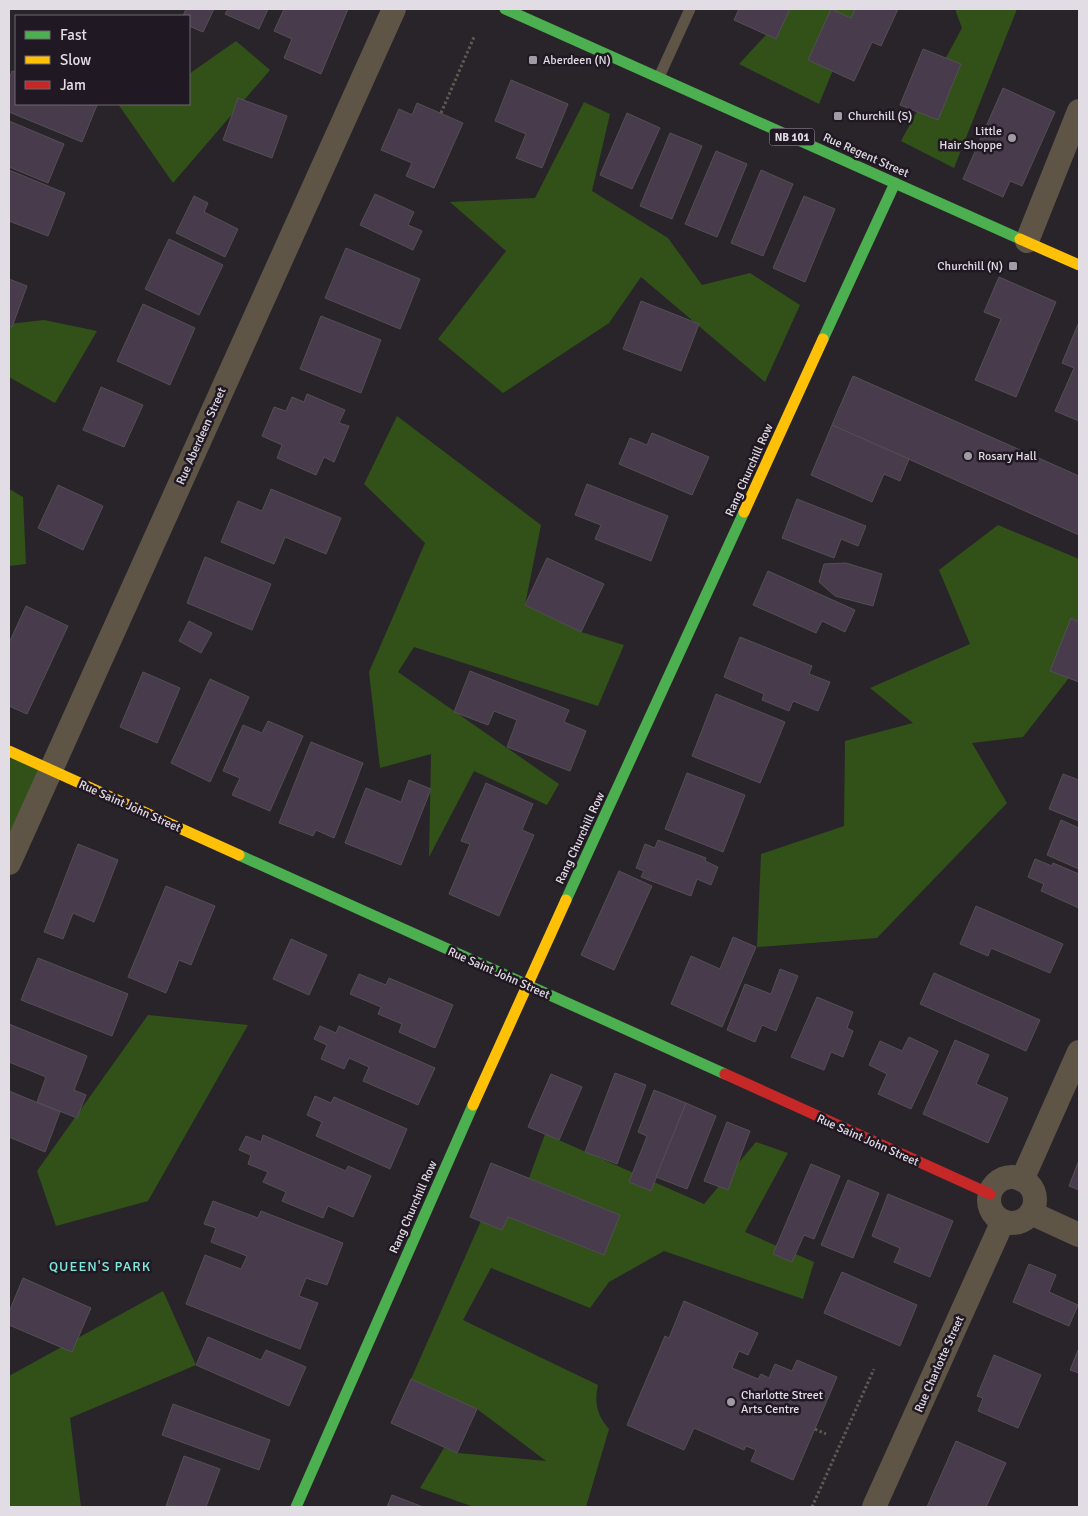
<svg xmlns="http://www.w3.org/2000/svg" width="1088" height="1516" font-family="Signika,sans-serif">
  <style>
    .green { fill: #315119 }
    .building { fill: #483c4c; stroke: #534f55 }
    .lines { fill: none; stroke-linecap: round; stroke-linejoin: round }
    .path { stroke: #605952; stroke-width: 3; stroke-dasharray: 2.5 2.5; stroke-linecap: butt }
    .lane { stroke: #5e5546; stroke-width: 11 }
    .street { stroke: #5e5546; stroke-width: 24 }
    .fast { stroke: #4caf50; stroke-width: 11 }
    .slow { stroke: #ffc107; stroke-width: 11 }
    .jam { stroke: #c62828; stroke-width: 11 }
    .poi-dot { fill: #a19ca4; stroke: #201823; stroke-width: 2 }
    .labels { text-anchor: middle; stroke-width: 5; stroke-linejoin: round; paint-order: stroke }
    .shield { fill: #201823; stroke: #a8a1ab; stroke-width: 1 }
    .shield-label { font-size: 11px; font-weight: bold; fill: #e2dce5 }
    .poi-label { font-size: 12px; fill: #e2dce5; stroke: #201823; text-anchor: start }
    .street-label { font-size: 12px; fill: #e2dce5; stroke: #201823 }
    .neighbourhood-label { font-size: 14px; letter-spacing: 1px; fill: #80e8da; stroke: #201823 }
  </style>
  <rect width="100%" height="100%" fill="#29242a"/>
  <g class="green">
    <polygon points="790,9 858,9 819,104 739,64"/>
    <polygon points="955,9 1017,9 954,168 901,141 962,28"/>
    <polygon points="236,41 270,70 173,183 118,104 189,104 189,74"/>
    <polygon points="584,102 610,114 592,191 668,238 702,285 750,273 800,305 765,382 641,277 609,323 503,393 438,339 506,251 450,202 535,198"/>
    <polygon points="44,320 97,331 55,403 9,377 9,324"/>
    <polygon points="397,416 541,525 525,605 581,632 624,645 598,706 414,647 398,672 559,784 547,805 474,771 429,857 431,754 380,768 369,672 425,543 364,484"/>
    <polygon points="9,489 23,497 26,564 9,566"/>
    <polygon points="998,525 1079,559 1079,665 1023,737 972,743 1007,803 877,938 757,947 761,854 844,826 845,741 913,723 870,688 970,644 939,570"/>
    <polygon points="9,751 51,770 9,863"/>
    <polygon points="148,1015 248,1025 148,1201 56,1226 37,1171"/>
    <path d="M545,1134L704,1204L756,1142L788,1153L745,1232L814,1262L803,1299L664,1251L609,1282L590,1308L491,1268L463,1320L598,1385C594,1403 597,1415 609,1429L586,1507H474L420,1488L444,1448L457,1453L546,1461L477,1409L411,1379L481,1221L502,1230L508,1217L603,1255L620,1215L529,1178Z"/>
    <polygon points="163,1291 196,1365 70,1418 81,1507 9,1507 9,1376"/>
  </g>
  <g class="building">
    <polygon points="186,9 214,9 203,32 189,26 189,16 183,16"/>
    <polygon points="228,9 268,9 259,29 225,14"/>
    <polygon points="284,9 348,9 321,74 284,58 292,39 274,31"/>
    <polygon points="739,9 790,9 776,39 734,20"/>
    <polygon points="831,9 851,18 855,9 898,9 881,46 872,42 854,81 808,60"/>
    <polygon points="923,49 961,64 938,120 900,105"/>
    <polygon points="12,71 16,72 16,104 97,105 82,142 9,112 9,79"/>
    <polygon points="511,80 568,104 542,168 516,158 526,134 495,121"/>
    <polygon points="1003,88 1055,112 1022,186 1010,181 1003,197 963,179"/>
    <polygon points="238,98 287,116 272,158 223,140"/>
    <polygon points="417,103 463,123 434,188 406,176 412,163 381,150 399,109 412,115"/>
    <polygon points="627,113 660,128 632,189 600,175"/>
    <polygon points="9,121 64,144 48,183 9,167"/>
    <polygon points="670,133 702,146 672,219 640,206"/>
    <polygon points="716,151 747,164 717,237 685,224"/>
    <polygon points="9,170 65,193 48,236 9,221"/>
    <polygon points="761,170 793,184 763,256 731,243"/>
    <polygon points="375,194 414,212 408,225 422,231 413,250 360,225"/>
    <polygon points="194,196 208,203 204,212 238,229 225,257 176,233"/>
    <polygon points="804,196 835,209 805,282 773,268"/>
    <polygon points="169,239 223,265 199,315 145,289"/>
    <polygon points="346,248 420,279 400,329 325,298"/>
    <polygon points="999,277 1056,302 1016,397 975,380 1001,319 984,312"/>
    <polygon points="9,279 27,286 12,327 9,326"/>
    <polygon points="641,301 699,324 681,371 623,349"/>
    <polygon points="143,304 195,328 170,385 117,361"/>
    <polygon points="321,316 381,340 361,393 300,369"/>
    <polygon points="1079,322 1079,421 1055,411 1074,368 1062,363"/>
    <polygon points="853,376 1079,476 1079,535 832,425"/>
    <polygon points="101,387 143,405 124,447 83,430"/>
    <polygon points="307,394 345,410 339,423 349,426 334,462 324,457 316,475 277,458 282,445 262,436 274,407 286,411 292,397 304,402"/>
    <polygon points="832,425 909,459 900,481 884,474 872,502 811,475"/>
    <polygon points="652,433 709,457 692,495 619,464 630,438 647,445"/>
    <polygon points="587,484 668,516 651,561 595,539 601,525 575,515"/>
    <polygon points="58,485 103,506 83,550 38,528"/>
    <polygon points="271,489 341,518 326,554 285,537 274,564 221,542 238,501 262,511"/>
    <polygon points="797,499 866,526 858,546 841,539 834,558 782,538"/>
    <polygon points="205,557 271,584 252,630 187,603"/>
    <polygon points="547,558 604,584 581,632 525,605"/>
    <polygon points="846,563 882,574 873,606 835,596 819,582 824,564"/>
    <polygon points="768,571 855,610 845,632 822,621 816,633 753,605"/>
    <polygon points="26,606 68,626 27,714 9,706 9,643"/>
    <polygon points="1071,618 1079,622 1079,682 1050,671"/>
    <polygon points="189,621 212,633 201,653 179,641"/>
    <polygon points="740,637 812,666 809,674 830,682 818,711 793,701 789,711 762,700 764,694 724,677"/>
    <polygon points="470,671 569,710 564,722 586,731 570,771 507,747 517,720 494,711 488,725 454,712"/>
    <polygon points="143,672 180,688 157,743 120,727"/>
    <polygon points="210,679 249,697 210,782 171,763"/>
    <polygon points="716,694 785,722 760,783 692,756"/>
    <polygon points="268,721 303,736 270,811 232,795 240,778 223,771 243,725 262,733"/>
    <polygon points="311,742 363,763 334,838 316,830 313,836 279,823"/>
    <polygon points="687,773 745,795 723,852 665,829"/>
    <polygon points="1063,774 1079,780 1079,821 1049,809"/>
    <polygon points="409,780 431,789 401,865 345,843 366,788 401,802"/>
    <polygon points="486,783 533,804 522,830 534,835 499,916 449,894 470,844 461,841"/>
    <polygon points="1061,820 1079,828 1079,869 1047,855"/>
    <polygon points="658,840 706,858 705,861 718,867 711,885 697,879 691,896 641,877 644,871 636,868 645,844 655,848"/>
    <polygon points="78,844 118,860 94,922 73,913 63,939 44,932"/>
    <polygon points="1035,859 1052,866 1053,863 1079,874 1079,908 1041,891 1044,884 1028,877"/>
    <polygon points="619,871 652,886 614,970 581,955"/>
    <polygon points="166,886 215,906 191,965 179,960 166,993 128,977"/>
    <polygon points="976,906 1063,944 1050,973 991,948 988,956 960,944"/>
    <polygon points="733,937 756,947 722,1027 671,1004 691,956 720,969"/>
    <polygon points="291,939 327,955 309,995 273,979"/>
    <polygon points="38,958 128,994 112,1036 21,1000"/>
    <polygon points="780,969 798,976 776,1031 762,1025 755,1042 727,1030 745,984 771,994"/>
    <polygon points="934,973 1040,1020 1026,1051 920,1004"/>
    <polygon points="359,974 386,985 389,978 453,1005 435,1048 399,1032 402,1024 378,1014 381,1007 350,994"/>
    <polygon points="817,997 853,1012 847,1028 853,1031 843,1057 831,1052 824,1070 791,1057"/>
    <polygon points="9,1024 87,1056 74,1090 86,1095 77,1118 37,1102 46,1077 9,1062"/>
    <polygon points="320,1026 336,1033 339,1026 435,1068 418,1105 363,1081 369,1067 349,1058 344,1069 321,1059 327,1045 314,1039"/>
    <polygon points="909,1037 938,1051 911,1109 878,1094 887,1074 869,1065 880,1041 902,1051"/>
    <polygon points="955,1040 989,1055 976,1084 1008,1098 988,1143 923,1114"/>
    <polygon points="615,1073 646,1085 617,1164 585,1152"/>
    <polygon points="551,1074 582,1087 559,1140 528,1127"/>
    <polygon points="654,1090 686,1103 651,1191 629,1182 647,1136 638,1132"/>
    <polygon points="9,1091 60,1112 45,1152 9,1137"/>
    <polygon points="315,1096 331,1103 334,1097 407,1129 390,1169 316,1136 322,1122 307,1115"/>
    <polygon points="686,1103 716,1116 687,1189 656,1177"/>
    <polygon points="727,1122 750,1131 728,1190 704,1181"/>
    <polygon points="263,1135 346,1171 348,1166 371,1176 353,1217 328,1206 323,1218 282,1201 286,1192 263,1182 268,1172 248,1164 251,1155 239,1150 246,1136 261,1142"/>
    <polygon points="1079,1160 1079,1190 1069,1186"/>
    <polygon points="491,1163 620,1215 604,1255 508,1217 502,1230 470,1217"/>
    <polygon points="811,1164 840,1176 814,1239 804,1235 792,1262 773,1254"/>
    <polygon points="848,1180 879,1193 853,1258 821,1245"/>
    <polygon points="888,1194 953,1221 930,1277 894,1262 900,1248 872,1236"/>
    <polygon points="213,1201 258,1218 261,1211 343,1243 327,1285 306,1278 299,1296 318,1303 300,1349 186,1304 205,1255 241,1269 247,1256 211,1242 216,1228 204,1224"/>
    <polygon points="1029,1264 1056,1275 1049,1292 1078,1305 1069,1326 1013,1302"/>
    <polygon points="842,1272 917,1305 900,1346 824,1313"/>
    <polygon points="23,1278 91,1308 72,1352 9,1325 9,1312"/>
    <polygon points="684,1301 758,1333 748,1355 739,1351 732,1368 758,1379 761,1374 769,1378 775,1364 792,1371 797,1360 837,1377 793,1480 751,1461 756,1450 746,1446 744,1450 694,1428 684,1450 627,1425 665,1336 669,1338"/>
    <polygon points="208,1337 261,1360 266,1350 306,1367 289,1406 196,1365"/>
    <polygon points="1079,1348 1079,1373 1070,1370"/>
    <polygon points="994,1355 1041,1375 1018,1428 978,1411 983,1398 977,1396"/>
    <polygon points="411,1379 477,1409 457,1453 391,1423"/>
    <polygon points="173,1404 270,1440 259,1470 162,1435"/>
    <polygon points="956,1441 1006,1463 986,1507 927,1507"/>
    <polygon points="184,1456 220,1469 206,1507 166,1506"/>
    <polygon points="392,1495 423,1507 387,1507"/>
  </g>
  <g class="lines">
    <g class="path">
      <polyline points="441,113 474,37"/>
      <polyline points="815,1429 826,1434"/>
      <polyline points="812,1507 874,1369"/>
    </g>
    <polyline class="lane" points="659,77 690,9"/>
    <g class="street">
      <polyline points="1027,241 1079,111"/>
      <polyline points="9,863 394,9"/>
      <circle cx="1012" cy="1200" r="23"/>
      <polyline points="1022,1180 1079,1052"/>
      <polyline points="1031,1213 1079,1235"/>
      <polyline points="874,1507 1003,1221"/>
    </g>
    <g class="fast">
      <polyline points="505,9 1020,239"/>
      <polyline points="823,339 895,183"/>
      <polyline points="239,855 725,1074"/>
      <polyline points="566,900 744,512"/>
      <polyline points="296,1507 473,1105"/>
    </g>
    <g class="slow">
      <polyline points="1020,239 1079,265"/>
      <polyline points="744,512 823,339"/>
      <polyline points="9,751 239,855"/>
      <polyline points="473,1105 566,900"/>
    </g>
    <polyline class="jam" points="725,1074 990,1194"/>
  </g>
  <g class="poi-dot">
    <rect x="528" y="55" width="10" height="10" rx="2.5"/>
    <rect x="833" y="111" width="10" height="10" rx="2.5"/>
    <circle cx="1012" cy="138" r="5"/>
    <rect x="1008" y="261" width="10" height="10" rx="2.5"/>
    <circle cx="968" cy="456" r="5"/>
    <circle cx="731" cy="1402" r="5"/>
  </g>
  <g class="labels">
    <rect class="shield" x="769.5" y="128.5" width="45" height="17" rx="4"/>
    <g class="shield-label">
      <text x="792" y="141">NB 101</text>
    </g>
    <g class="poi-label">
      <text x="543" y="64">Aberdeen (N)</text>
      <text x="848" y="120">Churchill (S)</text>
      <text x="1002" y="135" text-anchor="end">Little<tspan x="1002" dy="14">Hair Shoppe</tspan></text>
      <text x="1003" y="270" text-anchor="end">Churchill (N)</text>
      <text x="978" y="460">Rosary Hall</text>
      <text x="741" y="1399">Charlotte Street<tspan x="741" dy="14">Arts Centre</tspan></text>
    </g>
    <g class="street-label">
      <text transform="translate(866 155) rotate(24)" y="4">Rue Regent Street</text>
      <text transform="translate(201 436) rotate(-66)" y="4">Rue Aberdeen Street</text>
      <text transform="translate(749 470) rotate(-66)" y="4">Rang Churchill Row</text>
      <text transform="translate(130 806) rotate(24)" y="4">Rue Saint John Street</text>
      <text transform="translate(580 838) rotate(-65)" y="4">Rang Churchill Row</text>
      <text transform="translate(499 973) rotate(24)" y="4">Rue Saint John Street</text>
      <text transform="translate(868 1140) rotate(24)" y="4">Rue Saint John Street</text>
      <text transform="translate(413 1207) rotate(-66)" y="4">Rang Churchill Row</text>
      <text transform="translate(939 1364) rotate(-66)" y="4">Rue Charlotte Street</text>
    </g>
    <g class="neighbourhood-label">
      <text x="100" y="1271">QUEEN'S PARK</text>
    </g>
  </g>
  <rect width="1088" height="1516" fill="none" stroke="#e2dce5" stroke-width="20"/>
  <rect x="15" y="15" width="175" height="90" fill="#201823" stroke="#6e6671"/>
  <rect x="25" y="31" width="25" height="8" fill="#4caf50" stroke="#6e6671"/>
  <text x="60" y="40" font-size="15" fill="#e2dce5">Fast</text>
  <rect x="25" y="56" width="25" height="8" fill="#ffc107" stroke="#6e6671"/>
  <text x="60" y="65" font-size="15" fill="#e2dce5">Slow</text>
  <rect x="25" y="81" width="25" height="8" fill="#c62828" stroke="#6e6671"/>
  <text x="60" y="90" font-size="15" fill="#e2dce5">Jam</text>
</svg>
